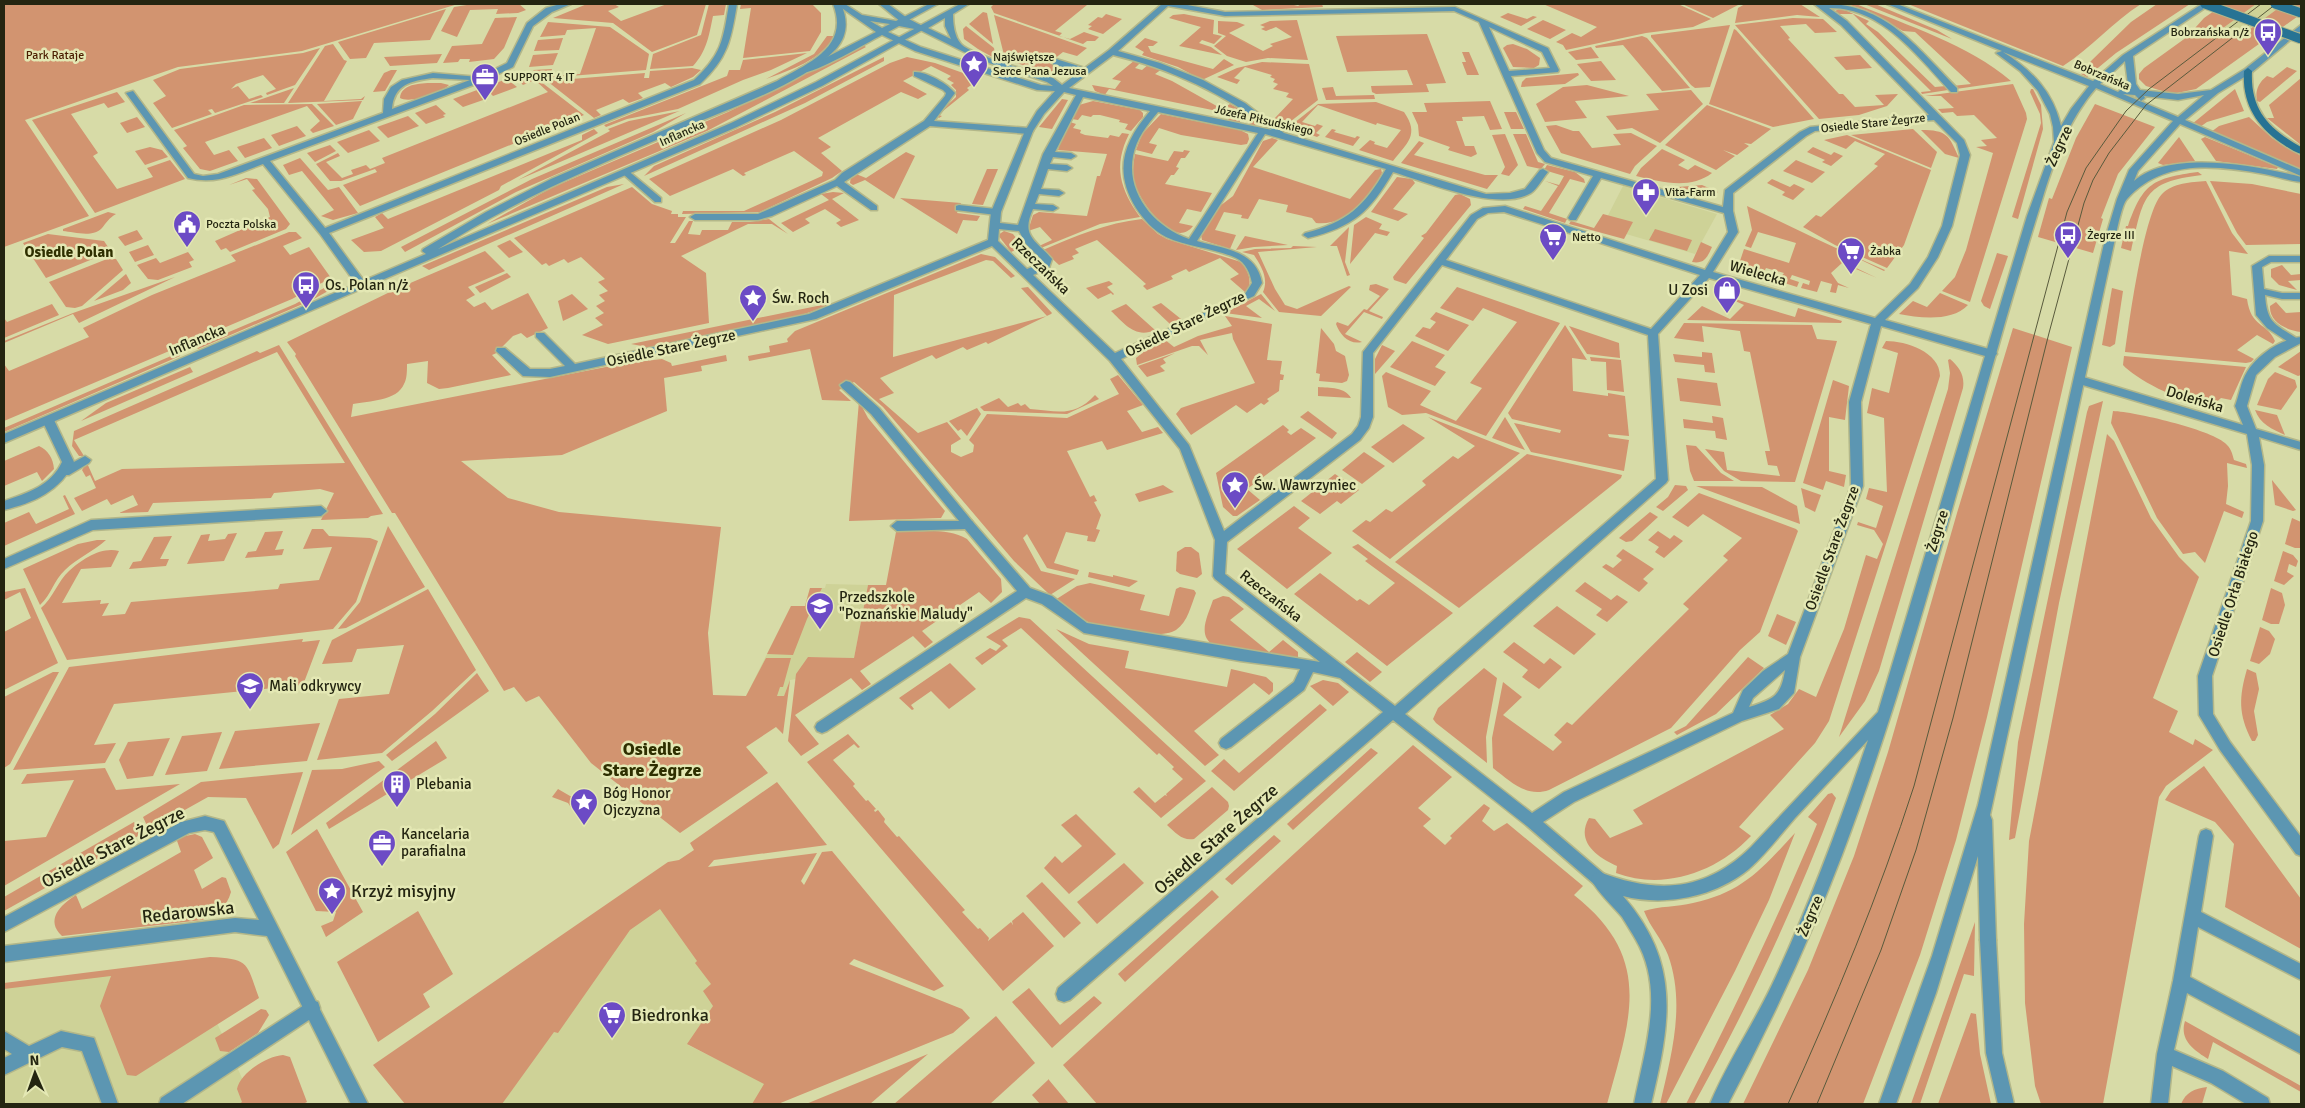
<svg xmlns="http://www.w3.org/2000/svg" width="2305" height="1108" font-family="Signika,sans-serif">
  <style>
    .built { fill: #ced297 }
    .green { fill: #d29470 }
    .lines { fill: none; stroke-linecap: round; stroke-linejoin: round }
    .service-casing { stroke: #b3b789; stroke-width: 3 }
    .minor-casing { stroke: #b3b789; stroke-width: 3 }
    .tertiary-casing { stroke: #b3b789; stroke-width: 3 }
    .secondary-casing { stroke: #b3b789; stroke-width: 3 }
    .service { fill: #5c96b2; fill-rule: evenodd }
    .minor { fill: #5c96b2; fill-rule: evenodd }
    .tertiary { fill: #5c96b2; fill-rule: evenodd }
    .secondary { fill: #277394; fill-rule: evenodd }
    .tram { stroke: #585a3c; stroke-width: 1 }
    .secondary-bridge-casing { stroke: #b3b789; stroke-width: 11; stroke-linecap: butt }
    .secondary-bridge { stroke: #277394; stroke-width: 9 }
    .labels { text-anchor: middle; stroke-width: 5; stroke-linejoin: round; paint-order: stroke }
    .far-poi-label { font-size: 12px; fill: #242511; stroke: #e4e8b4; text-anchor: start }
    .far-park-label { font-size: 12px; fill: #4b1e00; stroke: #e4e8b4 }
    .far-street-label { font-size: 12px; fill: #242511; stroke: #e4e8b4 }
    .street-label { font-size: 15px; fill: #242511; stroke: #e4e8b4 }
    .far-quarter-label { font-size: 15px; font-weight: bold; fill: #2e2f00; stroke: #e4e8b4 }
    .poi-label { font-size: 15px; fill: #242511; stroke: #e4e8b4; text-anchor: start }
    .quarter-label { font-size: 18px; font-weight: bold; fill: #2e2f00; stroke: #e4e8b4 }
    .near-street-label { font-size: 18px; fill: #242511; stroke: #e4e8b4 }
    .near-poi-label { font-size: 18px; fill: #242511; stroke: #e4e8b4; text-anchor: start }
  </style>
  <rect width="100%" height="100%" fill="#d7dba7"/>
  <g class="built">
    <polygon points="2256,4 2284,4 2238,38 2219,31"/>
    <polygon points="1623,186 1717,214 1695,254 1602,227"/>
    <polygon points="826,584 868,585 854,658 811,657 796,679 790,680 784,696 746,696 791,606 805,606 810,588 825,588"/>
    <polygon points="663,894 727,984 688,1045 766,1084 754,1104 495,1104 569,987"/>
    <polygon points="117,974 217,1023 251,1098 241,1104 4,1104 4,988"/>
  </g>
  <g class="green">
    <polygon points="4,4 458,4 302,51 178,67 25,120 89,216 4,247"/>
    <polygon points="473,4 519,4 526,10 518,13 496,14 498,9 470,10 457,37 441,31 454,7"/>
    <polygon points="587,4 614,4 619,7 608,11 621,21 667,4 706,4 697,35 652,52 613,23 553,18"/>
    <path d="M709,4H726L724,15L713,16C709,35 707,51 693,66L650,69L653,54L701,35Z"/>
    <polygon points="741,4 812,4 821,13 821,32 810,51 743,58 751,8 740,9"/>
    <polygon points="994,4 1084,4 1087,5 1055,31 1062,33 1059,36 1070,39 1084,32 1099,37 1095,41 1087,41 1083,44 994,13 991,7"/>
    <polygon points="1230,4 1290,4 1298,6 1301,4 1322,4 1323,7 1262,10 1253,5"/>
    <polygon points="1543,4 1678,4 1711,19 1693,27 1646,33 1566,50 1563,45 1556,42 1572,33 1581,37 1597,27"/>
    <polygon points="1682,4 1740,4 1713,18"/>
    <polygon points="1745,4 1800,4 1820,17 1797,15 1735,23 1738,8"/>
    <path d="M1847,4H1856C1908,26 1968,44 2011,81L1956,89L1952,86L1971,84L1915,32L1903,31L1868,11Z"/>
    <polygon points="1864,4 1875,4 1937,30 1952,39"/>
    <path d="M1908,4H2141C2113,22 2091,48 2063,66Z"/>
    <polygon points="2157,4 2190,4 2116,53 2087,77 2081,74 2091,61 2131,22"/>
    <polygon points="2224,4 2256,4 2219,31 2238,38 2284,4 2301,4 2301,14 2196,89 2172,94 2146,86 2139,79 2139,74 2144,68 2187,37 2204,18"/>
    <polygon points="446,9 430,40 374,43 366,58 350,59 338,42"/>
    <polygon points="1839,9 1847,11 1869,21 1866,24 1878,32 1935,87 1946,86 1948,90 1922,94 1921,92 1931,91 1853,14 1839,14 1835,11"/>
    <polygon points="983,12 987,13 993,44 969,24"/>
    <polygon points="1508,13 1527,19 1533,16 1537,17 1521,26 1500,17"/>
    <polygon points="1106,14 1122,19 1103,34 1088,29 1092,26 1088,25 1098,17 1102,18"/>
    <polygon points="1184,14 1214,20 1213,34 1222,36 1214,44 1202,40 1199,43 1211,47 1222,55 1179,46 1201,27 1169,18 1173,15"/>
    <polygon points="994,15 1087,48 1077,56 1063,52 1049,63 1064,68 1049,74 1005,59"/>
    <polygon points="517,17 504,48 494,59 469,62 470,59 460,59 458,62 443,63 452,46 482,44 495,18"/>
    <polygon points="1793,18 1823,19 1837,32 1815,33 1806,24 1780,26 1790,38 1788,39 1839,94 1843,94 1855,107 1884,105 1875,95 1898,94 1887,106 1859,115 1819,119 1735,25"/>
    <polygon points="1297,20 1308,60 1268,58 1246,62 1227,56 1214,46 1226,36 1218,33 1218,21 1237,22 1245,25 1229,33 1263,51 1273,46 1270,44 1292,37 1276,27 1266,31 1261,29 1265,27 1260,25 1270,21"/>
    <polygon points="1543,20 1566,30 1550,39 1527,29"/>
    <polygon points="548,22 610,27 649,54 646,70 544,78 533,70 552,69 550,76 580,74 596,28 567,30 565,35 540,37"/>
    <polygon points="1730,25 1710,87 1695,88 1691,85 1651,37 1651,35"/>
    <polygon points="966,26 994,48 996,59 978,49 964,39 963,29"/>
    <polygon points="1734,29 1736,30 1814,119 1773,127 1709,104"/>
    <polygon points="1427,34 1446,83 1426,84 1429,92 1376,94 1372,92 1371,86 1413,85 1407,70 1347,72 1336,36"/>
    <path d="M827,36H835C821,60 791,70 766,79L814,54Z"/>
    <polygon points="1642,36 1647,38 1690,88 1662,91 1623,45 1596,48 1595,46"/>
    <polygon points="563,38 559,50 534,51 538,40"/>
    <polygon points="1145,38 1158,42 1153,46 1148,46 1151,52 1213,69 1224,59 1234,65 1202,80 1178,67 1142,55 1144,52 1135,47"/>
    <polygon points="333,44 344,60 347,61 324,101 361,99 365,96 363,100 288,103 325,46"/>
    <polygon points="1513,44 1527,49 1540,58 1539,65 1534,68 1513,67 1503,48 1507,45"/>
    <polygon points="863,45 866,47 707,131 487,224 551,188 728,112"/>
    <polygon points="1591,47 1599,58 1576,60 1568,52"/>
    <polygon points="320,48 295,85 267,95 266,93 276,89 263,75 236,84 231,89 238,86 249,99 261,95 263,97 215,113 212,109 208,110 212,114 172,128 153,103 166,96 153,80 180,69 303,53"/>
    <polygon points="1462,52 1469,52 1479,75 1467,75 1462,62 1466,62"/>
    <polygon points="558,53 553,65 529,67 533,55"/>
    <polygon points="807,53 771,70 743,80 678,109 627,119 606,127 604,125 727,76 729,70 740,70 743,60"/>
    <polygon points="442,54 437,63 390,66 384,57"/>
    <polygon points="1860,55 1872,68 1846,70 1834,57"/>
    <polygon points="884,57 884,61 805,103 644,176 654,166 775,112"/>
    <polygon points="907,57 935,63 980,79 967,88 969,90 938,115 942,116 939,118 937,116 938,114 956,97 956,90 951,85 954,83 947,79 951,76 931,66 903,81 927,94 918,99 901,92 818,138 831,147 821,153 842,171 832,178 760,212 682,214 683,211 744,211 822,176 823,172 794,151 744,173 746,175 743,176 733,169 670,196 649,179 781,120 890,63"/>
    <polygon points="1135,60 1141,62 1135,68 1142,70 1149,64 1162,69 1155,74 1172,81 1222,109 1230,104 1263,122 1263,125 1249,125 1252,118 1243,116 1239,123 1228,120 1232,114 1109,89 1104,96 1099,95 1100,93 1095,91 1092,85 1115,89 1121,81 1112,79"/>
    <polygon points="1601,61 1616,80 1591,81 1577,64"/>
    <polygon points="1262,62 1309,64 1318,100 1286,125 1274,119 1293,99 1286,97 1289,93 1273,89 1278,84 1273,82 1275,79 1270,77 1272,75 1245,67 1234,78 1240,80 1237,84 1217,77 1237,68"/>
    <path d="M2287,67L2297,71L2260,102L2257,101C2255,91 2258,83 2267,76L2273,78Z"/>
    <polygon points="692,68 701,70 693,77 671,87 665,83 638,93 643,98 629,103 623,99 596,110 601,115 594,118 547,81 645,73 644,78 649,78 650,71"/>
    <polygon points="391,70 397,70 385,91 373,92 384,73"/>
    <polygon points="527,71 584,115 360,206 343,185 377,172 375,169 341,181 330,181 316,164 338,153 340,156 326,162 342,178 353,174 351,170 366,165 370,169 385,163 382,158 548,92 535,80 523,85 514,76"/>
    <polygon points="1578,73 1579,75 1565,84 1521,87 1522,82 1526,78"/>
    <polygon points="2301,78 2301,145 2267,118 2274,118 2269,105"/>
    <polygon points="507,79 517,87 493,96 484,87"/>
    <path d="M441,83L449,85C441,93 410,104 400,98C401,81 429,83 441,83Z"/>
    <polygon points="2013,84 2026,113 2027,119 1970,302 1942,291 1955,277 1966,250 1993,153 1976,147 1987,146 1981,140 1997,138 1974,115 1957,116 1953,112 1942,113 1938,109 1954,108 1941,96 1925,96"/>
    <polygon points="1587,85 1629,96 1575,101 1587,118 1545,122 1536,104 1563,87"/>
    <polygon points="1333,87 1336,96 1374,95 1375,99 1326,100 1322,88"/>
    <polygon points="294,88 284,103 250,103"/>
    <polygon points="2031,89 2033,89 2041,105 2043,129 2018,219 2012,217 2041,123 2040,114 2030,92"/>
    <polygon points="2235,89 2244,111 2207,122 2200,127 2192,124"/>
    <polygon points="477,90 486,99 463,107 453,99"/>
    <polygon points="1691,90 1703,104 1660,143 1632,128 1617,130 1606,116 1659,110 1646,94"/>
    <polygon points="117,92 125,102 108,108 104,103 71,114 98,153 93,156 117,189 153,177 147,168 170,160 185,179 95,213 32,120"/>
    <polygon points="1062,99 1068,100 1052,129 1039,127"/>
    <polygon points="362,101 353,119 336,125 317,104"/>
    <polygon points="1093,101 1140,110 1143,113 1143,117 1131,131 1125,129 1128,124 1119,122 1120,120 1100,115 1093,115 1091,117 1082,115 1078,120 1072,119 1079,105"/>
    <polygon points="1490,101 1502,129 1490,130 1484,116 1462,117 1463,121 1456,121 1465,146 1474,146 1477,154 1471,157 1448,150 1450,147 1419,136 1418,125 1412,112 1427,112 1424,103"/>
    <path d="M1376,102L1404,112C1420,135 1407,143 1393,161L1359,150L1370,140L1375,142L1374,144L1387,148L1401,130L1377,123L1376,125L1318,105L1302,122L1315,126L1317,124L1323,126L1316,133L1320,135L1317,137L1289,127L1318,104Z"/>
    <polygon points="312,104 334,126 313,133 310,130 320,121 307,106 205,142 214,155 229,150 238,161 210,171 200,169 183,148 187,146 174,130 244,105"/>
    <polygon points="2095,104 2155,127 2118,174 2101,218 2103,219 2093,253 2038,237 2049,198 2052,199 2076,138"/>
    <polygon points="436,105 446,114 443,115 445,117 426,124 415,113"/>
    <polygon points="1707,105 1771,129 1751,144 1744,143 1749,146 1737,155 1723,150 1735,156 1716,170 1665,145"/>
    <polygon points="680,111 677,112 518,180 610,131 608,129 629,121"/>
    <polygon points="1504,112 1516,112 1524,129 1511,129"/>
    <polygon points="686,113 653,132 516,192 405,252 401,247 532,179"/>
    <polygon points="1161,114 1240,130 1248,134 1249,139 1247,144 1241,145 1181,135 1159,128 1149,143 1157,145 1152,154 1136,150 1142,134"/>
    <polygon points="408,116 419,126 388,138 377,127"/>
    <polygon points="137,117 145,127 127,133 120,123"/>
    <polygon points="2249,117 2272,138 2301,156 2301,169 2211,132 2219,126"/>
    <path d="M1070,122L1076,124L1073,128L1081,130L1080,133L1085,135L1108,138L1110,135L1119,137L1122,133L1129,134C1113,166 1120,189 1140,217L1100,224L1041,248L1039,246L1052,240L1040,227L1028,231L1033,215L1039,212L1087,216L1097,176H1100L1107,154L1058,150L1061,138Z"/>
    <polygon points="1556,125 1573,131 1579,131 1592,148 1621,145 1613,134 1631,133 1657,146 1635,166 1630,174 1561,153 1546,126"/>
    <polygon points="297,126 306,136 279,146 271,135"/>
    <polygon points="594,129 598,133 501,186 499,190 381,251 364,252 351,240 384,228 375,217 382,213 388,219 582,140 582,135"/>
    <polygon points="1332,129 1336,130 1334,132 1355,138 1357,136 1360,137 1353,146 1325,137"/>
    <polygon points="1913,129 1937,152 1931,168 1851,135"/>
    <polygon points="369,130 380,141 348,153 337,142"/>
    <path d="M1921,130C1947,130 1949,135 1959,158L1945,154Z"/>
    <polygon points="1505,134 1518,165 1509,176 1501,174 1505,167 1492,135"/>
    <polygon points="1513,134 1526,134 1538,162 1545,164 1541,169 1527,166"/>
    <polygon points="1847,135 1931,170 1904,245 1887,268 1835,245 1803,227 1816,215 1821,217 1878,166 1874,164 1885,154 1855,141 1846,149 1824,140"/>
    <polygon points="2179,137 2195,161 2163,165 2158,163"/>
    <polygon points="2205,137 2278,167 2277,169 2216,161 2201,139"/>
    <polygon points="264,138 272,148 245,158 237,147"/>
    <path d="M1272,138L1278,140L1253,167L1350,199L1375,170L1381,169L1382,173C1369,199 1349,226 1316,223L1312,218L1286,212L1288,205L1259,199L1248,219L1241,218L1242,215L1224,212L1215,230L1236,235L1230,249L1202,240L1201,235L1216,209L1233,196L1263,141Z"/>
    <polygon points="1419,141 1424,143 1414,155 1485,175 1498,175 1487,189 1401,163"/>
    <polygon points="330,145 336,151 315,162 307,153"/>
    <polygon points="150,147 162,150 168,157 145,165 135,151"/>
    <polygon points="1813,147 1831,155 1834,152 1843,156 1831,166 1822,162 1825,160 1807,152"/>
    <path d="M1662,149L1685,160L1678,165L1688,170L1695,165L1712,173C1690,190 1661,182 1636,176L1641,168Z"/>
    <path d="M1184,150L1190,151L1185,158H1181L1176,167L1179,168L1174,175H1171L1165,184L1212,193L1201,212L1187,209L1179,223L1193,226C1174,251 1141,202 1135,185C1132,175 1133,165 1135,154L1168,161L1174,151L1183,152Z"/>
    <polygon points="906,152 915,156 894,199 865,180 853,185 850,183 851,176 856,174 866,178"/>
    <polygon points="300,158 328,190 339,187 358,213 333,220 321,216 334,210 302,171 289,175 283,165"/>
    <polygon points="1796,160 1825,172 1812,183 1783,171"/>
    <polygon points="1547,165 1575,172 1584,179 1585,183 1570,179 1549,213 1567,219 1565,223 1523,209 1525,206 1541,211 1558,186 1545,181 1559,185 1564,176 1544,170"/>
    <polygon points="987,169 998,169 983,205 972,204"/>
    <path d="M2198,172L2202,175C2142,182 2144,197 2131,251L2121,248L2126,226H2128C2143,183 2153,178 2198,172Z"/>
    <polygon points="1397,177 1412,179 1415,183 1393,209 1408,214 1398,221 1371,212"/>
    <polygon points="246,178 257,179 290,224 286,229 230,252 226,248 221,250 215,241 270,217 268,209 252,190 255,189 247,179 229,185"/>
    <polygon points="1772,179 1790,187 1794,184 1805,189 1793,200 1782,195 1785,192 1767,183"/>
    <path d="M2206,181L2232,233L2248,254L2229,251L2232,295L2247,299C2251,328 2267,322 2275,341L2273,344L2257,335L2237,350L2254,359L2251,362L2246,363L2125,352C2129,322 2144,212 2162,194C2173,183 2191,182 2206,181Z"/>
    <polygon points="2210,181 2252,184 2301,194 2301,244 2246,245 2237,233"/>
    <polygon points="624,184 429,270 422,266 607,187"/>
    <path d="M1702,185L1718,192C1703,204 1682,193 1666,188Z"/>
    <polygon points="632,187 652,204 672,211 671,214 678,214 678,217 686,217 670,243 675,243 689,221 693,221 688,234 700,235 702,230 728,230 732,222 750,222 769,219 788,234 772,224 748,224 681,256 706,273 709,323 608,344 582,335 603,325 595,318 604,313 596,306 605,301 599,295 608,291 598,282 605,279 581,257 568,263 564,259 549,266 546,263 542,265 514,238"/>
    <polygon points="833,192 844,193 832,199 859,220 841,227 836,223 841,220 825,209 805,219 810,223 793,232 781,223 829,200 821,194"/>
    <polygon points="1460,194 1470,199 1471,205 1406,284 1394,280 1393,277 1424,238 1421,236 1426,233 1455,195"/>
    <polygon points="900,198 961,203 957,213 980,216 977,221 963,220 957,234"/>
    <path d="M1747,206C1793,227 1838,250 1885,270L1884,271L1859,259L1852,266L1877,278L1842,263L1831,273L1838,283L1849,288L1838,285L1836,293L1830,292L1832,284L1821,281L1817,292L1801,288L1803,283L1809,285L1810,281L1792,275L1790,279L1799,282L1797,287L1778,281L1784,273L1766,268L1763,274L1760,273L1759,276C1751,273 1743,272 1739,264L1744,249L1789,263L1796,243L1758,232L1751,248L1745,246L1752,230Z"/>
    <path d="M108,212L116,214C109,218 106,223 102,228C93,238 74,232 63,231V229Z"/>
    <polygon points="1603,214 1633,222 1624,239 1569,224 1571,221 1594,228"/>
    <polygon points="1366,217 1382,224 1379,229 1390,232 1387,236 1375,233 1350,264 1354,225"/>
    <path d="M1142,219L1158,234L1167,239L1241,262C1248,270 1252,280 1248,290L1245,292L1230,279L1239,274L1220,258L1189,272L1186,269L1171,276L1173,279L1147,290L1143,286L1146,284L1097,240L1075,249L1079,253L1072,256L1074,259L1059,265L1043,250C1076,236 1106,223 1142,219Z"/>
    <polygon points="1349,227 1345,262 1350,275 1347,276 1337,246 1330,246"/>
    <polygon points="1655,229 1692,240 1687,251 1649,240"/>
    <polygon points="137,230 143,239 125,246 118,237"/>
    <polygon points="1004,231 1013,234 1023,247 1011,252 998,235"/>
    <polygon points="289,232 296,232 302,238 283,246 290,255 309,247 331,278 292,299 4,421 4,364 9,371 89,337 83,328 152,295 236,261 231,255"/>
    <polygon points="48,234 104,241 110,250 105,254 46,278 23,243"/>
    <polygon points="1245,236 1288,245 1254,247 1236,250"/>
    <polygon points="510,240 523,252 509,258 497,246"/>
    <path d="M1701,242L1712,247C1707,258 1704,264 1692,262Z"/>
    <polygon points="148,245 154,255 135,262 129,252"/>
    <path d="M1293,246L1317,247L1258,252L1275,289L1285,305L1297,309L1349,286L1351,287L1321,316L1279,312L1263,292C1269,278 1261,266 1254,255L1242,252L1255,249L1291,248Z"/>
    <path d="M485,251L505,271L468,287L475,295L466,300L474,307L485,302L492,310L528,293L548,328L527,338L521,333L513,336L500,349L501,351L492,355L511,375L448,388L439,389L427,383L428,361L407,364C407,371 407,379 404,384C397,401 369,401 353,404L351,417L621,364L662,359L671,363L672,366L726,355L727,361L701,366L702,371L664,378L667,411L562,455L461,461L508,498L559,512L721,527L708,633L713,695L746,696L766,658H791L783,687H780L777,696H784L790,680L783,734L776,727L746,747L768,773L680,833L591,763L539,696L526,702L514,687L504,691L395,513H392L295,356L296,354L287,342L394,290Z"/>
    <polygon points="188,252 194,260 189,262 192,267 158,280 148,279 137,265 156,258 160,263"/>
    <polygon points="1997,253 2008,256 1990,309 1984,306 1981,301"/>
    <polygon points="981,254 995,257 1015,276 1011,278 993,261 986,260 894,295 893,357 1047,316 1021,288 1028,287 1052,313 1051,314 988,344 986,342 967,350 963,347 936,359 932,355 880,378 894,393 879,399 918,433 947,422 961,439 951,445 951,452 961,457 973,452 974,445 969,440 987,414 1067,418 1119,394 1110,379 1118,375 1143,405 1127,411 1142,432 1158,427 1163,433 1107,450 1102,441 1067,451 1090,497 1094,495 1097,501 1094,502 1101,515 1096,529 1100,530 1095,542 1087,541 1088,536 1066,532 1054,563 1079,570 1077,575 1047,568 1027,534 1023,538 1041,571 1075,579 1050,595 1014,561 883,407 854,382 839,390 851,401 822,400 810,349 749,361 748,356 770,352 769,346 788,342 787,339 795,331"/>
    <polygon points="107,259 116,259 123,270 82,306 75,308 66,307 49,282"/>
    <polygon points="2282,265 2291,275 2301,274 2301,280 2288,281 2297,290 2279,285 2271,277 2271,269"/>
    <polygon points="507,273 511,277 480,293 475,287"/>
    <polygon points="126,274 131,283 123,290 94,301"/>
    <polygon points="175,277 79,323 73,314 4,343 4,341 73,313"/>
    <polygon points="1109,281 1113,284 1107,287 1114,294 1113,295 1111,293 1098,299 1086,288"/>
    <polygon points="335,282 328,291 312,300 198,349 196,346 295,304"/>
    <path d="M1376,284L1389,289L1369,311L1383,317L1382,319L1364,312L1345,334L1362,342C1349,345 1340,335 1336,324L1337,322L1348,326L1364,309L1367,310L1380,296L1369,290L1370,285Z"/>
    <polygon points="1457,287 1560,323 1486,436 1426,413 1402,415 1388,407 1382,376 1386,372 1431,391 1420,405 1456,421 1482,388 1470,383 1517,322 1483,308 1473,321 1440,308"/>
    <polygon points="2112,288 2123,291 2115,344 2110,347 2102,345"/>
    <polygon points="1718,293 1736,296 1735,299 1795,317 1798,308 1842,321 1841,323 1687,320 1702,306 1730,319 1744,305"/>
    <path d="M1940,293L1968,305C1952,322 1920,318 1899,314L1913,301L1927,307Z"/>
    <polygon points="572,294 588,309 563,321 558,301"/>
    <polygon points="1261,294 1275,311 1259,299 1246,306 1262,318 1225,313"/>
    <path d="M2276,302L2286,313L2301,312V332C2286,330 2269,322 2270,306Z"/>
    <polygon points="1161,303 1181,319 1170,324 1152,307"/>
    <polygon points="52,304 59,315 4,338 4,318 7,322"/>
    <path d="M827,304L829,305C770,329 705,337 643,349L642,346L631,344Z"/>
    <path d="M1126,304L1155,330C1135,339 1124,323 1111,311Z"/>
    <polygon points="1436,312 1469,325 1448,351 1415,336 1423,327 1430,329 1436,322 1430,319"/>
    <polygon points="1225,316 1272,324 1267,360 1282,361 1280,374 1284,375 1283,380 1280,380 1279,391 1267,399 1269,401 1264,405 1261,403 1247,413 1236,405 1191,435 1176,414 1181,408 1255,383 1233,339 1232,333 1200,340 1208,355 1199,346 1192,346 1137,365 1136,358 1141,354 1138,351 1164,339 1174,347 1198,336 1232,326"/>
    <polygon points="1684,323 1812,325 1817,339 1837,341 1795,482 1741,481 1724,471 1705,449 1724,452 1727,470 1780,476 1777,466 1768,465 1765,451 1770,451 1750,352 1744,351 1740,331 1702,326 1704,342 1674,338"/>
    <polygon points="1565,325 1587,360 1572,358 1573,391 1608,396 1608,393 1625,396 1629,436 1608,434 1609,437 1629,440 1624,471 1531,452 1514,423 1560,433 1561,430 1512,419 1508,413"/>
    <polygon points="1569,326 1619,343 1620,358 1587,354"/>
    <polygon points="1321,328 1334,344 1336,351 1345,356 1349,375 1347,381 1342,383 1319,381 1320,374 1316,373"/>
    <polygon points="2013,328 2072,347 1987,717 1956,840 1920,955 1863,1104 1743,1104 1808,970 1854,856 1888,752 1957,513"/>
    <polygon points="1412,341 1445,355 1435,367 1446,372 1435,386 1390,367"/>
    <path d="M1886,341C1906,341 1940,352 1940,376L1829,721L1815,743L1739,827L1751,836C1717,872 1664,891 1616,873L1617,866C1598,858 1575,842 1589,818L1595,819L1610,838L1643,824L1633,810L1784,729L1770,715L1788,704L1799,689L1816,697L1844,629L1866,555L1877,559L1883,544L1874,530L1857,525L1858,522L1876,528L1883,506L1866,499L1869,488L1887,492L1884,418L1867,413L1872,388L1889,393L1898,353L1882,348Z"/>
    <polygon points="279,345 383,514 371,516 368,518 321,520 334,493 320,489 274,493 271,498 153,503 148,512 119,513 138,505 133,495 111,505 107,499 82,511 74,498 96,488 90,475 86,477 82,470 87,463 95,481 122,469 345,463 277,352 74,440 84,456 79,456 72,446 74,431 257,351 260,353"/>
    <polygon points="1382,345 1395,351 1375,374 1375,359"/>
    <polygon points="2301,351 2301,375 2298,376 2278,367"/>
    <polygon points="1702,352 1712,353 1715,373 1705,372 1704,365 1675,362 1673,354 1702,357"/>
    <polygon points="178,353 180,356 4,432 4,428"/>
    <polygon points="1175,353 1163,359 1166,363 1160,366 1165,371 1147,377 1138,366"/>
    <path d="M2124,356L2246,367L2231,400L2221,398C2204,417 2136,380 2123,365Z"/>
    <polygon points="1590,357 1621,360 1624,392 1607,390 1606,362 1591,361"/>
    <path d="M1950,359C1959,367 1965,375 1963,388L1879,671L1865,701L1839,737L1948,389L1950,373L1948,360Z"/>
    <polygon points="190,367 193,372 81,421 106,403"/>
    <polygon points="2275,372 2295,380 2297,387 2281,410 2257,405 2268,379"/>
    <polygon points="1677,378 1717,383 1721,406 1680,401"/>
    <polygon points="1833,380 1849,386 1845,420 1829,417 1829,471 1846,475 1844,487 1826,481 1823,490 1803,483"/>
    <path d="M1318,387C1330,388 1345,387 1351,398L1318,396Z"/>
    <path d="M1095,395L1099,399L1067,414L984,411L980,407L999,398L1008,407L1018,403L1021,406L1025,404L1030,409C1057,411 1074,418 1095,395Z"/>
    <polygon points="859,401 868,418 945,511 941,518 849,521"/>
    <polygon points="2103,401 2059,603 2015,838 2009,840 2018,742 2087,412 2089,406"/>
    <polygon points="977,408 981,414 967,436 961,429 958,431 949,421"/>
    <path d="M2255,410L2277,415L2285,435C2272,429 2260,424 2255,410Z"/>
    <polygon points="1308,411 1337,433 1332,439 1300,417"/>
    <path d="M2113,411C2135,412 2209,429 2225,443C2231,448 2232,453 2234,460L2246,464L2247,468L2227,463L2228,486L2226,504L2244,512L2242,518L2224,511L2205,563L2195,552L2183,554L2157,518L2111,423Z"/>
    <polygon points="1712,416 1723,418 1727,440 1716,438 1715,431 1684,428 1683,419 1713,423"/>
    <polygon points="1428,417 1520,453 1390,559 1352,531 1366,520 1370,522 1386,509 1392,512 1426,485 1422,481 1453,456 1458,459 1475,446"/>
    <polygon points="1505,417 1525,450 1492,438"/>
    <polygon points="1403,424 1425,438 1393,463 1371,447"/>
    <polygon points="1283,425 1289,430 1287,432 1291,435 1301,428 1316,438 1247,489 1260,500 1237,516 1233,516 1223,507 1216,473"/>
    <polygon points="2107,434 2114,441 2151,518 2179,557 2199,577 2153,698 2178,711 2169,732 2193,745 2195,739 2213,750 2166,786 2159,797 2103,1104 2041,1104 2035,1086 2025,1003 2024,924 2029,841"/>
    <polygon points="1686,445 1696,446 1721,473 1734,481 1694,481 1690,471"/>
    <path d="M39,446C48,450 53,458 54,469L42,481L37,472L4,486V461Z"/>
    <polygon points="1364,452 1385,466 1362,484 1342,470"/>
    <polygon points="1527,454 1622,475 1621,478 1459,608 1395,562"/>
    <polygon points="1335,474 1359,490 1341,504 1337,501 1320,514 1301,501"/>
    <polygon points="2272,481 2272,480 2296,510 2293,511 2275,505"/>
    <polygon points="1163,485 1174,492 1139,502 1135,494"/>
    <polygon points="1675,485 1686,486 1688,490 1663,511 1656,507 1668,497"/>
    <polygon points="1696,486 1762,487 1797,506 1800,524"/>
    <polygon points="1801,488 1821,495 1815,512 1805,507"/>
    <path d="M1699,493L1796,529L1798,531L1760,632L1740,650L1671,728L1549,790C1526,798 1510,781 1493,768L1492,738L1503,682L1522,697L1503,715L1553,751L1562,742L1554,735L1567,722L1572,725L1689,609L1683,604L1728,560L1723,556L1742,538L1703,514L1688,527L1672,517Z"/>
    <polygon points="65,495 75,514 4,546 4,523 29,512 36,524 69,509 63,496"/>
    <polygon points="1294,506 1310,518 1298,528 1332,553 1287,589 1237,549"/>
    <polygon points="1650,512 1658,517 1632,541 1626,542 1619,538"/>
    <polygon points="2292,518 2301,522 2301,548 2295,548 2285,544"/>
    <polygon points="388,526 425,587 346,628 338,629 360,602"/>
    <path d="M312,529H323L329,536L370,538L378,541L356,602L333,629L67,660L41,608C53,598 58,581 69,571C82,559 102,546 119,551L111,567L81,569L62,603L101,600L100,604L109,603L102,616L125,614L131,602L278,589L280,584L319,580L332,547L303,549Z"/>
    <polygon points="283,531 275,550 284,549 282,555 245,558 248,552 256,551 265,532"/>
    <polygon points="1658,531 1670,539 1674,535 1683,541 1664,558 1655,552 1659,547 1648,540"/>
    <path d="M896,532C918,532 947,527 967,539L1001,579L1002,592L991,603L979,592L922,631L933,642L925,648L913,636L860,671L871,684L862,690L851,678L795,715L819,744L801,756L788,741L796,674L808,657L854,658L868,585H886Z"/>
    <polygon points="237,533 224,561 187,564 201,535 210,534 208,541 225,539 228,534"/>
    <polygon points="172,536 160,559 169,559 166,566 129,569 133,562 141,561 154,537"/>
    <path d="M97,540H106C93,552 77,558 65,570C54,580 51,595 40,605L23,569L78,544Z"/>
    <polygon points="1358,544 1453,613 1387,666 1294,594 1320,573 1357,601 1360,599 1369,605 1395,583 1365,561 1368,559 1352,547"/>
    <polygon points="1185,547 1191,547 1199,553 1202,574 1197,578 1180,574 1176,571 1177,552"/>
    <polygon points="1623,549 1654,569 1643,579 1648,583 1639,592 1602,567 1606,564 1613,568 1622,560 1616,556"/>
    <polygon points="2283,551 2293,555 2298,561 2296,567 2289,564 2287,572 2294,576 2284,585 2274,581"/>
    <polygon points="1089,572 1113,577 1113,575 1138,581 1129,587 1088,577"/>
    <polygon points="1585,582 1611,600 1617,595 1628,602 1607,622 1596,615 1602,609 1575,591"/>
    <path d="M1090,583L1145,595L1140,610L1169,616L1176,589L1180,587L1194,590L1196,593C1191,605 1188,622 1176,630C1158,641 1099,628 1081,619C1072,614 1063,606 1055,600L1077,586Z"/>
    <polygon points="25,588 58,663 4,690 4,632 31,618 20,592 4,600 4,592"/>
    <polygon points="810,588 822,588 807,619 793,655 767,654 791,606 805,606"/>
    <polygon points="2271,588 2282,593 2285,605 2279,624 2271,624 2262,620"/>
    <polygon points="428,589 476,670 432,711 382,753 317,760 339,699 389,694 404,645 357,649 352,662 322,664 332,640"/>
    <path d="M1223,596L1229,597L1244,609L1230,620L1269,652L1283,640L1298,652V658L1296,660L1215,646C1196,636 1208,616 1213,600Z"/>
    <polygon points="1557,606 1596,634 1574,655 1533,626"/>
    <polygon points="1777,614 1796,622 1786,645 1768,636"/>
    <polygon points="1019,617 1030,619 1206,781 1161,818 1133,792 1139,787 1155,803 1165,795 1167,796 1166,794 1183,779 1172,769 1174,767 1159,753 1157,755 1021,628 1002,640 1008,646 982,665 975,658 990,648 996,651 1001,646 986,637"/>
    <polygon points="2260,627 2269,631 2275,639 2270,654 2259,664 2250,661"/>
    <polygon points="1056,629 1089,644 1129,651 1125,668 1227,687 1231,669 1266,677 1273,683 1273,691 1269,695 1254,683 1194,731 1219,755 1205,766"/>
    <polygon points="303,639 302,642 320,640 303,685 114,704 94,745 116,743 105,763 13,770 69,667"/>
    <polygon points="1514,642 1544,664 1550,658 1562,667 1539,689 1522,677 1528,670 1503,652"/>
    <polygon points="1357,652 1382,672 1370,682 1345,662"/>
    <polygon points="1748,657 1764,668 1716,714 1677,735 1674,732 1686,726"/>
    <polygon points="950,663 976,689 949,709 931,691 911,705 914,709 912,710 899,698"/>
    <polygon points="1484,668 1497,678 1486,737 1487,763 1436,723 1433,719 1438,708"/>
    <path d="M2247,669L2256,673L2259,689L2254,711L2258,735L2255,741H2252C2238,714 2239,697 2247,669Z"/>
    <polygon points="53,672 59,672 10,764 4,768 4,697"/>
    <polygon points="477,673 489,691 392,761 386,755 435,714"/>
    <polygon points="1323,680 1338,683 1349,692 1333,706 1310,686"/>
    <polygon points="1320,704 1327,710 1234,791 1211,771 1224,759 1239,773"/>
    <polygon points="320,723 307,761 219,769 235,731"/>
    <polygon points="222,732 207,771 165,775 182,736"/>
    <polygon points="848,734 860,747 858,748 854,744 833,760 855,784 853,786 866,801 868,800 876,809 874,810 875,812 878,810 885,819 884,822 897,837 899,836 965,910 962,912 978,929 980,928 989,938 988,941 1011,922 1013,925 1012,921 1023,912 1054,946 1003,991 807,762"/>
    <polygon points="170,738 153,776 127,779 119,760 128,742"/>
    <polygon points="436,741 447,758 329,829 326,823"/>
    <path d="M1413,745L1452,777L1418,808L1431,819L1423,826L1445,845L1452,838L1450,836L1484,804L1490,808L1482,821L1494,831L1507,823L1583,886L1574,895C1655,959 1630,1019 1607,1104H1097L1063,1065Z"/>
    <polygon points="1371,748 1378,753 1293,830 1287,824"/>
    <polygon points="379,761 385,767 291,835 312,770 342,769"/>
    <polygon points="2204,766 2301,899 2301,949 2225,907 2234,844 2215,822 2165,800 2171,791"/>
    <polygon points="105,768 116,790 180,784 4,886 4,841 46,837 74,780 21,784 27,774"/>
    <polygon points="303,772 279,844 273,849 246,798 208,797 149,830 143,817 201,782"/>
    <polygon points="777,782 827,845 714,860 708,867 817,853 801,881 804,885 822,852 832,851 944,986 934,991 854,959 849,964 962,1009 970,1018 953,1033 778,1104 752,1104 764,1084 687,1044 713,1006 703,991 711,984 695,963 697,961 660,909 630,930 558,1033 554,1032 502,1104 405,1104 373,1065 668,862 679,860 694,850 690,843"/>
    <path d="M1212,787L1228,802L1229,806L1228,810L1194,839C1182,841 1176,833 1167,825Z"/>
    <polygon points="558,789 589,807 591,815 581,822 568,803 552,797"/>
    <path d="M1832,793L1836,798C1796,904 1749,1005 1694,1104H1686C1733,1012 1777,920 1817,824L1808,817L1828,794Z"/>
    <polygon points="1076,814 1116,854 1069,894 1044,868 1055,856 1062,863 1082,846 1061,825"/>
    <polygon points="134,822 140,835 4,911 4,897"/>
    <polygon points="317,829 363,912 326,937 321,926 333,921 336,912 316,911 286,852"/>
    <path d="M1795,833L1769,900L1735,971L1666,1104H1660C1671,1056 1686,1005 1668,955C1662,939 1650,927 1644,911C1659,906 1677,907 1693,903C1742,893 1763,868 1795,833Z"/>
    <path d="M195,834L202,837L213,858L194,870L202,889L222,877L226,878L231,892C227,907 216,915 202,920L62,936C45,920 60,905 76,895L82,909L181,852L176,838Z"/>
    <polygon points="1274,835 1281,841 1232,885 1225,879"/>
    <polygon points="1124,863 1144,883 1097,924 1077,902"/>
    <polygon points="1042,882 1081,923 1064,938 1026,896"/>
    <polygon points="1212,890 1219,897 1125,982 1118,974"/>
    <polygon points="418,911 453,974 423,994 430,1007 378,1042 337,962"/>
    <polygon points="1975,922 1974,976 1964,974 1920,1104 1911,1104"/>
    <path d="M210,957C250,959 246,962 259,998L136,1076L127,1075L100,1006L111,976L4,989V983Z"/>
    <polygon points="1029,988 1060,1025 1094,996 1102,1003 1052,1048 1012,1002"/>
    <polygon points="261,1009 266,1010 269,1015 258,1033 229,1052 220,1051 215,1038"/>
    <polygon points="1971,1013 1976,1014 1980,1054 1991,1104 1938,1104"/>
    <polygon points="996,1016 1035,1063 990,1104 894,1104"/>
    <path d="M2185,1021L2301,1086V1092L2213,1042L2208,1059C2194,1050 2179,1040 2185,1021Z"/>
    <polygon points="928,1054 870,1104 806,1104"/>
    <path d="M283,1055L290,1057L307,1102L303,1104H239L242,1102L237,1089C240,1073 267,1056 283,1055Z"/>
    <polygon points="1049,1079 1049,1080 1069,1104 1040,1104 1032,1095"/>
    <path d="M2207,1087L2202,1104H2181C2186,1092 2194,1089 2207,1087Z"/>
  </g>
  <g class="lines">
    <g class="service-casing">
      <g id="service">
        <polygon points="1056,59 1088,69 1089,71 1085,74 1053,64 1053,60"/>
        <path d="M914,72C926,71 948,84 955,93L934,121L1029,128L1033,131L1029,134L930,126L844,182L877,206V210H871L837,186L772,216L758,220H695L690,217L695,214H758L835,180L842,173L924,121L945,96L946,93L943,90L914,76Z"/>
        <polygon points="626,169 661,198 661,202 655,202 623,174 621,172"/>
        <polygon points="959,205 996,209 1001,212 996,215 956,210 956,206"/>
        <path d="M2269,256H2301V262H2271L2262,267L2264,289L2282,293H2301V299H2282L2265,295C2267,324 2275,324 2298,339L2299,341L2298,343H2290L2267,328L2256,315L2252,266Z"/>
        <polygon points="846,381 850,382 879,408 972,521 974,524 972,527 964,527 871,414 842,388 840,385"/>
        <polygon points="85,456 91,460 89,463 69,475 61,475 59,472 61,469"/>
        <polygon points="2206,829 2211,831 2213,836 2201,912 2301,964 2301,980 2198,927 2190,977 2301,1037 2301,1054 2187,993 2174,1050 2223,1071 2268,1098 2270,1104 2246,1104 2211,1083 2172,1066 2168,1104 2151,1104 2157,1054 2173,981 2199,836 2201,831"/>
        <polygon points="312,1000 318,1002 320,1008 318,1014 182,1104 159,1104 161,1098"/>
        <polygon points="4,1031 29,1046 61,1031 94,1038 118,1104 102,1104 82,1051 62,1047 4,1075 4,1058 12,1054 4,1049"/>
      </g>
    </g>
    <g class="minor-casing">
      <g id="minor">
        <path d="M560,4H571L552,12L533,26L513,67L484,81L270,161L325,228L694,80C722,54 723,40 729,4H737C731,40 728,58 700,84L329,233L367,285L362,288L358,287L320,234L263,164C236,174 217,185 188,178L126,93L133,91L194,174L203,176L218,174L383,113L384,99L391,87L402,80L433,73L479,77L507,63L527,23L546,8ZM433,78L470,80L392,109C394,84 411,81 433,78Z"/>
        <path d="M836,4H845L862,15L896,21L929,4H938L905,22L921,25L960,4H969L953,14C953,23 954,36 961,44C971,55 1036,73 1053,78L1062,85L1109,50L1162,4H1182L1225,12L1455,7L1548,48L1559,70L1558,72L1511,76L1544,150L1551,158L1723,207L1725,190L1800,132L1810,127L1929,115L1841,25L1814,4C1883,0 1913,43 1957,88V92H1951C1918,57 1882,7 1829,8L1847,21L1964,140L1970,155L1952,226L1938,257L1918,288L1885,320L1996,351L1997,354L1992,358L1881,326L1861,402L1863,486L1800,657L1794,693L1779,709L1742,721L1574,802L1543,822L1604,874L1607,879L1604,884L1599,886L1594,884L1527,826L1393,720L1070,1000L1064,1002L1058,1000L1056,994L1058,988L1383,712L1340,678L1313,672L1304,690L1231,747L1226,749L1221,747L1219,743L1221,739L1294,682L1300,669L1240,661L1084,633L1042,604L1026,598L827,731L822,733L817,731L815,727L817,723L1017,591L965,529L897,531L891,526L897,521H972L1030,588L1052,596L1087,623L1320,662L1215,579L1213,576L1215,540L1180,449L1110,361L992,246L816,319L550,377L523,376L496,351L497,348H505L530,369H550L565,366L536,337V333H544L575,364L809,314L988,240L991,212L1025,131L1037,111L1055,91L1037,90L915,51L882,35C866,43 814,75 799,73V69L827,57L876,32ZM1168,6L1225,16L1454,11L1479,22L1537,153L1545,162L1593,176L1568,218L1570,220H1576L1601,178L1724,213L1728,232L1705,270L1505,206L1483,208L1471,215L1363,352L1361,417L1358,426L1352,434L1224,531L1189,445L1121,359L1254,296L1262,283C1256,250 1224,249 1197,241L1265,134L1386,169C1364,207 1347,222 1305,233L1303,235L1308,238C1353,227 1370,212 1393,172C1427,182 1499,213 1531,193C1537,189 1543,178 1548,172L1543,169L1540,170L1525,189L1510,193L1486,194L1284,133L1245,103L1203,80L1160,63L1118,51ZM945,18V26L951,39L928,28ZM870,21L890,24L882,28ZM899,26L920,30L980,60L1047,82L1053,86L1041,85L921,47L888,32ZM1489,27L1542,52L1550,68L1509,71ZM1113,55C1171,69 1224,94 1272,130L1069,88ZM1064,92L1076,95L1043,154L1018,225L1000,223L1001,212L1033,131L1044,114ZM1083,97L1150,111C1124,142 1113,170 1136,208C1144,220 1153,230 1166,237C1188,247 1214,248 1236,258C1246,263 1250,273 1252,283L1245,294L1115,353L1033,275L1049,268L1052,259C1037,241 1020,237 1033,209L1053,211L1058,208L1053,205L1035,204L1039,194L1059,196L1064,193L1059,190L1041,189L1048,169L1067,171L1072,168L1067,165L1050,164L1053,157L1071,159L1076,156L1071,153L1055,152ZM1158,112L1258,133L1189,239C1155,227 1126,194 1133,156C1136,139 1147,125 1158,112ZM1934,120L1957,143L1960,155L1942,226L1928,257L1910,284L1875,318L1713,272L1738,232L1733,211V193L1806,136L1815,131ZM1504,212L1700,275L1651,329L1446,260L1477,219L1488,213ZM999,229L1019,231L1026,244L1042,260L1040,264L1027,269L998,241ZM1442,265L1648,335L1656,479L1395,706L1225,574L1227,542L1360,440L1369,428L1373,417V353ZM1709,278L1871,324L1849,402L1851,486L1788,654L1763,671L1743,690L1733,713L1564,792L1532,813L1405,714L1666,483L1668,480L1658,334ZM1785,670C1781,697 1773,699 1749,707L1753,698Z"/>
        <path d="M2301,337V343L2275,357L2256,375L2247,406L2256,429L2301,442V450L2259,437L2264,465L2263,521L2212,676L2213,714L2230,742L2301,837V856L2296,854L2220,750L2199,715L2198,676L2251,521L2252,465L2247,434L2076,383L2074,380L2080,376L2243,425L2235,406C2239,396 2241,381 2247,372C2257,355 2281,339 2301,337Z"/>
        <path d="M48,416L54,420L74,462C61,491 33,503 4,510V501C27,493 51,486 62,462L42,420Z"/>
        <polygon points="321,506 327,511 321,516 93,530 4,569 4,559 91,520"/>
        <polygon points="205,816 224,821 368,1104 351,1104 267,936 235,932 4,962 4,946 235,918 259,920 214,832 205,830 189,833 4,932 4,917 181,822"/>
        <polygon points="1988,932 1994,935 1996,940 2002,1053 2014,1104 1998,1104 1986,1053 1980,940 1982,935"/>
      </g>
    </g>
    <g class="tertiary-casing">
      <g id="tertiary">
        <path d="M833,4H841C848,20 848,35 836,49C802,85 727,109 682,129C598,165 515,200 438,249L731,123L816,82L916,28L901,22L879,4H888L907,18L926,28L822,86L737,127L4,443V434L426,254L422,251L423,249L486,212L551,179L777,81C809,63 850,47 833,4Z"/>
        <path d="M1887,4H1897L2093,81L2123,55L2202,4H2211L2133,56L2136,84L2140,90L2178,94L2211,90L2245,69L2301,25V31L2251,73L2218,93L2185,120L2301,170V176L2180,124L2138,171L2134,181C2170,149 2259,166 2301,177V182C2289,181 2276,176 2264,174C2216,165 2162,159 2127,199C2122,204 2117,230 2115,239L1990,815L1992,820L1996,940L1994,945L1988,948L1982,945L1980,940L1978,856L1936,993L1896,1104H1879L1932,956L1978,805L2105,239L2117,199L2129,170L2173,121L2096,88C2068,120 2054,161 2042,200C1973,418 1923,641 1842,855C1809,941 1771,1023 1728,1104H1710C1727,1063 1753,1025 1772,985C1809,906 1840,823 1868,740C1844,766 1819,792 1795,818C1780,835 1766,854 1749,869C1715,897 1665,907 1623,896C1682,964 1670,1023 1651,1104H1634C1644,1052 1666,991 1636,940C1632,933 1627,925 1622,917C1612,905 1598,893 1591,879L1594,874L1599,872C1657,894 1705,892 1751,847L1878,712L2027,216L2054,142L2053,127L2050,114L2038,91L2020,71L1996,53L2002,51ZM2003,52L2089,86L2071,109L2061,126C2053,92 2032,70 2003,52ZM2125,61L2128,84L2131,89L2122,88L2118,92L2100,84ZM2123,94L2135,95L2141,101L2145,98L2144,96L2178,100L2204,95L2178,117Z"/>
      </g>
    </g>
    <g class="secondary-casing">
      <path id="secondary" d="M2248,68L2252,71C2250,110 2269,129 2301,147V154C2294,152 2287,147 2281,143C2255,125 2242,102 2244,71Z"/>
    </g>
    <use href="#service" class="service"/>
    <use href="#minor" class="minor"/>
    <use href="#tertiary" class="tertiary"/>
    <use href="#secondary" class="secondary"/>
    <g class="tram">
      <path d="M1788,1104C1835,1000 1879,895 1914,786L2067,212L2086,168L2126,111L2149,89L2261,4"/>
      <polyline points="1817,1104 1881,950 1916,850 1953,718 2049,333 2084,203 2093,180 2109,153 2146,105 2276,4"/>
    </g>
    <g class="secondary-bridge-casing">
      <g id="secondary-bridge">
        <polyline points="2205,4 2301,39"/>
        <polyline points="2275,4 2301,13"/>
      </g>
    </g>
    <use href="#secondary-bridge" class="secondary-bridge"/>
  </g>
  <defs>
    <g id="bus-pin" transform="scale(1.4375)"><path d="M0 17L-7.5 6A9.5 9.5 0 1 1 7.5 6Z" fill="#6c4bc5" stroke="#e4e8b4"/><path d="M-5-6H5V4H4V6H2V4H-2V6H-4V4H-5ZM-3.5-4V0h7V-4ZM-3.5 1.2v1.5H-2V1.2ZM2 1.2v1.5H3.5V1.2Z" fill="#fff"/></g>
    <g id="sight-pin" transform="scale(1.4375)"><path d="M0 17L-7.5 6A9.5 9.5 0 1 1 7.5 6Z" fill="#6c4bc5" stroke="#e4e8b4"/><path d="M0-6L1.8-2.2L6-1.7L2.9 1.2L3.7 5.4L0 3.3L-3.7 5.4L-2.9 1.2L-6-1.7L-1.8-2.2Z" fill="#fff"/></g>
    <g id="office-pin" transform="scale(1.4375)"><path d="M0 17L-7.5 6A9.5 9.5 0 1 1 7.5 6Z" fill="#6c4bc5" stroke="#e4e8b4"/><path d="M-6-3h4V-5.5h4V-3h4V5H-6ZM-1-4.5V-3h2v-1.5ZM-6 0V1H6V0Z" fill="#fff"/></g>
    <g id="pharmacy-pin" transform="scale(1.4375)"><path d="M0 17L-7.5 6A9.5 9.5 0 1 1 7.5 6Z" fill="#6c4bc5" stroke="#e4e8b4"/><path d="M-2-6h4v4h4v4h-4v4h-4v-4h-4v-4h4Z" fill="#fff"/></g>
    <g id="civic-pin" transform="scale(1.4375)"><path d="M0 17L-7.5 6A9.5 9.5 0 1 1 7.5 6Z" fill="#6c4bc5" stroke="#e4e8b4"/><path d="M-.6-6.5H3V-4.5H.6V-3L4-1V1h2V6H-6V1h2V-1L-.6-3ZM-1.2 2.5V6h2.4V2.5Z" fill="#fff"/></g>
    <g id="supermarket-pin" transform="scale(1.4375)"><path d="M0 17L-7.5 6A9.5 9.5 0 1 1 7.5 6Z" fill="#6c4bc5" stroke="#e4e8b4"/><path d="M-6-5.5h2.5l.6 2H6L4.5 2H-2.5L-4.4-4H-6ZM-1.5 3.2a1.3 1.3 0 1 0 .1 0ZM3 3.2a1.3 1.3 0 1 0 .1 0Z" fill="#fff"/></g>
    <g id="shop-pin" transform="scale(1.4375)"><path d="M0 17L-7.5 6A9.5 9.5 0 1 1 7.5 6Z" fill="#6c4bc5" stroke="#e4e8b4"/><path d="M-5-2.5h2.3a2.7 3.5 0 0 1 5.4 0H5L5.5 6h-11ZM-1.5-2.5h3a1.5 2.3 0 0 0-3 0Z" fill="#fff"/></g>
    <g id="school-pin" transform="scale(1.4375)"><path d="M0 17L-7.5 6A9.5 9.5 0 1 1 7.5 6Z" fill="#6c4bc5" stroke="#e4e8b4"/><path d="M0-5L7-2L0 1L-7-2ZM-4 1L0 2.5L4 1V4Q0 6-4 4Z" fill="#fff"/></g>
    <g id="building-pin" transform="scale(1.4375)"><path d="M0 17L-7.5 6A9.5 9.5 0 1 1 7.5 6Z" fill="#6c4bc5" stroke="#e4e8b4"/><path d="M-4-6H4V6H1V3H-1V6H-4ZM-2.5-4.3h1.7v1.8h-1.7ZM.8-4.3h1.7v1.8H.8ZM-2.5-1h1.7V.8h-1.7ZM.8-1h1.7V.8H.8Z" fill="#fff"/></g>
  </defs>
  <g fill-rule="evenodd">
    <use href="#bus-pin" x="2268" y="32"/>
    <use href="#sight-pin" x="974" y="64"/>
    <use href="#office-pin" x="485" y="77"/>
    <use href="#pharmacy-pin" x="1646" y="192"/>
    <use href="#civic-pin" x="187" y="224"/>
    <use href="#bus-pin" x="2068" y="235"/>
    <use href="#supermarket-pin" x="1553" y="237"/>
    <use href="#supermarket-pin" x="1851" y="251"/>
    <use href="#bus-pin" x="306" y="285"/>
    <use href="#shop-pin" x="1727" y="290"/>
    <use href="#sight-pin" x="753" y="298"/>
    <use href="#sight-pin" x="1235" y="485"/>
    <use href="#school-pin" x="820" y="606"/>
    <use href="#school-pin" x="250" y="686"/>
    <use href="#building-pin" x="397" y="784"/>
    <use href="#sight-pin" x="584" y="802"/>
    <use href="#office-pin" x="382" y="843"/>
    <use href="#sight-pin" x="332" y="891"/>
    <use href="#supermarket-pin" x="612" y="1015"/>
  </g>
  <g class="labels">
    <g class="far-poi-label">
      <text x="2249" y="36" text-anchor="end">Bobrzańska n/ż</text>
      <text x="993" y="61">Najświętsze<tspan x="993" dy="14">Serce Pana Jezusa</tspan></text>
      <text x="504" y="81">SUPPORT 4 IT</text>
      <text x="1665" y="196">Vita-Farm</text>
      <text x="206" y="228">Poczta Polska</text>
      <text x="2087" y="239">Żegrze III</text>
      <text x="1572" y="241">Netto</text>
      <text x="1870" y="255">Żabka</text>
    </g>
    <g class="far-park-label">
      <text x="55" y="59">Park Rataje</text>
    </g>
    <g class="far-street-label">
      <text transform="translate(2102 75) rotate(23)" y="4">Bobrzańska</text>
      <text transform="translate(1264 120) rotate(13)" y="4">Józefa Piłsudskiego</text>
      <text transform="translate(1873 123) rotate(-6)" y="4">Osiedle Stare Żegrze</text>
      <text transform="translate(547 129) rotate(-22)" y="4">Osiedle Polan</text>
      <text transform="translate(682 133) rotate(-24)" y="4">Inflancka</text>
    </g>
    <g class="street-label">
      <text transform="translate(2059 146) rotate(-65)" y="5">Żegrze</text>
      <text transform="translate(1041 266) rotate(44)" y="5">Rzeczańska</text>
      <text transform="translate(1758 273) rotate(16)" y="5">Wielecka</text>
      <text transform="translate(1185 324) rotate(-26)" y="5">Osiedle Stare Żegrze</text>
      <text transform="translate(197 340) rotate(-23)" y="5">Inflancka</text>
      <text transform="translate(671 348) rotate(-12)" y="5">Osiedle Stare Żegrze</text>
      <text transform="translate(2195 399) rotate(17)" y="5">Doleńska</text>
      <text transform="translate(1937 531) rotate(-73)" y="5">Żegrze</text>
      <text transform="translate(1832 548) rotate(-70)" y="5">Osiedle Stare Żegrze</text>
      <text transform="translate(2233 594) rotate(-72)" y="5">Osiedle Orła Białego</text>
      <text transform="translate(1271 596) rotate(38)" y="5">Rzeczańska</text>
      <text transform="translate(1810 916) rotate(-67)" y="5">Żegrze</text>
    </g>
    <g class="far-quarter-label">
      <text x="69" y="257">Osiedle Polan</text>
    </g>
    <g class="poi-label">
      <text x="325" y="290">Os. Polan n/ż</text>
      <text x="1708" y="295" text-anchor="end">U Zosi</text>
      <text x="772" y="303">Św. Roch</text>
      <text x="1254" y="490">Św. Wawrzyniec</text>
      <text x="839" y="602">Przedszkole<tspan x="839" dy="17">"Poznańskie Maludy"</tspan></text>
      <text x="269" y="691">Mali odkrywcy</text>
      <text x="416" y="789">Plebania</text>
      <text x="603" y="798">Bóg Honor<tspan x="603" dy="17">Ojczyzna</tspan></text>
      <text x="401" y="839">Kancelaria<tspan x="401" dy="17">parafialna</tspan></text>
    </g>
    <g class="quarter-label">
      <text x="652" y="755">Osiedle<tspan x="652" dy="21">Stare Żegrze</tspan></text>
    </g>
    <g class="near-street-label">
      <text transform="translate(1216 839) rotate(-41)" y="6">Osiedle Stare Żegrze</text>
      <text transform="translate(113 847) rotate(-27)" y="6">Osiedle Stare Żegrze</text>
      <text transform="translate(188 912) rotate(-6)" y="6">Redarowska</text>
    </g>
    <g class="near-poi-label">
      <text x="351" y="897">Krzyż misyjny</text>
      <text x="631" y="1021">Biedronka</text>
    </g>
  </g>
  <rect width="2305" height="1108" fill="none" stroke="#242511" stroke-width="10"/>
  <g transform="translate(35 1073) rotate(358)" stroke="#e4e8b4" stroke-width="4" paint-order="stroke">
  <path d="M0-4L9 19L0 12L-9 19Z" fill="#242511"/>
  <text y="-8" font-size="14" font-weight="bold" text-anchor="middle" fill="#242511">N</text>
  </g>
</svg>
